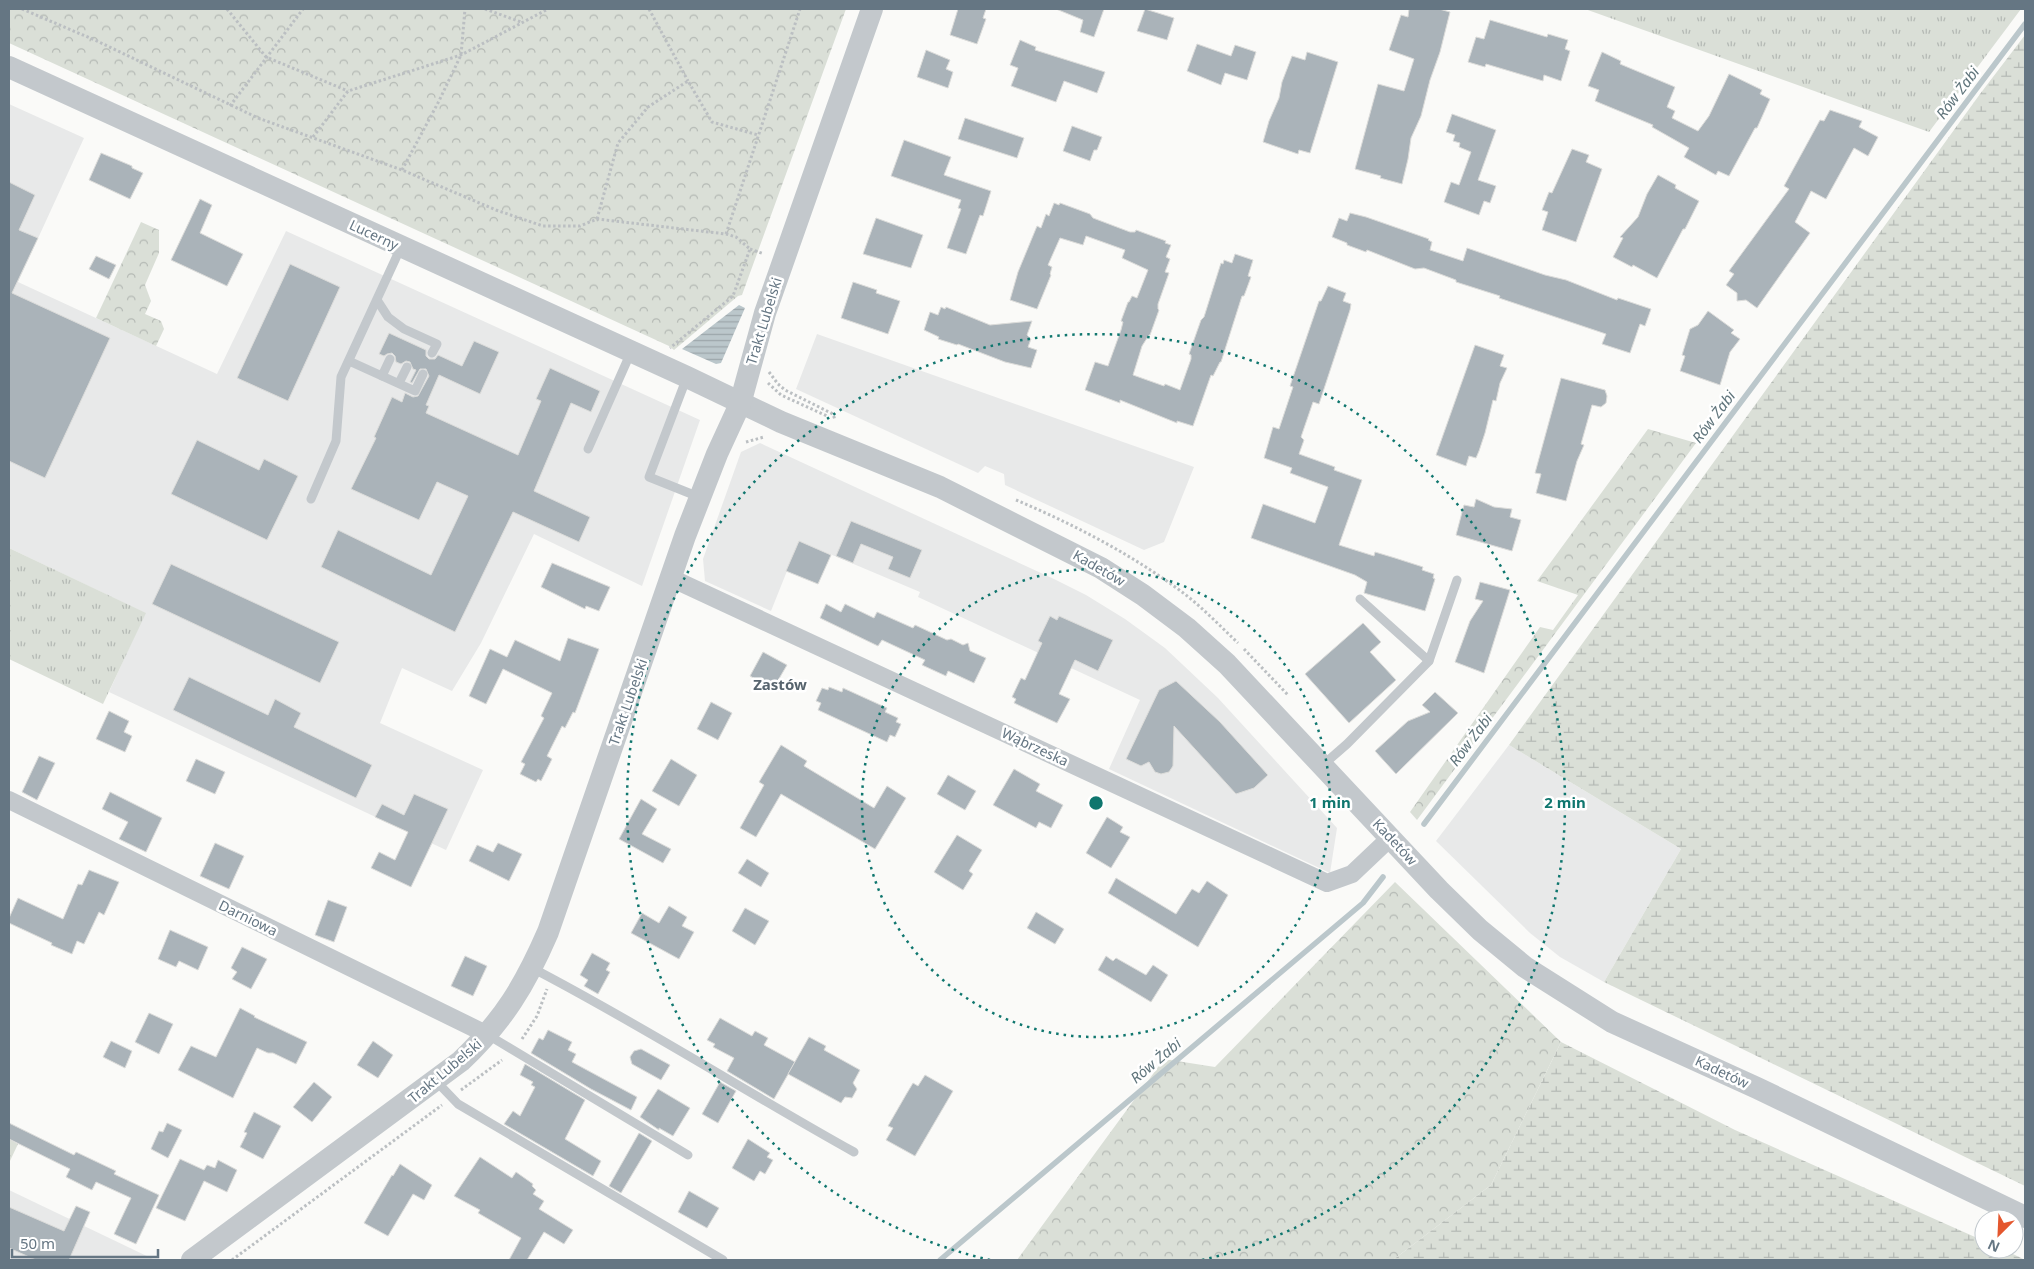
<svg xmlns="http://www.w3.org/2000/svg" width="2034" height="1269" font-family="'Noto Sans',sans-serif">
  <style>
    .built { fill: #e8e9e9 }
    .grass { fill: url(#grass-tufts) }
    .forest { fill: url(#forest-crowns) }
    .wetland { fill: url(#wetland-marsh) }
    .water { fill: url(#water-rules) }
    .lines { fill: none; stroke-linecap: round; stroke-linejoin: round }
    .stream { stroke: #bbc7cb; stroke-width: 5.5 }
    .building { fill: #aab3b9; stroke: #dcdcda }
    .path { stroke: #bbbfc2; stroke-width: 3; stroke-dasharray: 2.5 2.5; stroke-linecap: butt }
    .service { stroke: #c3c8cc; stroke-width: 9 }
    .minor { stroke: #c3c8cc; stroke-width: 18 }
    .tertiary { stroke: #c3c8cc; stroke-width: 22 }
    .ring { fill: none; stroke: #0f766e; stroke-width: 2.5; stroke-dasharray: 2.5 5 }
    .labels { text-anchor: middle; stroke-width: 5; stroke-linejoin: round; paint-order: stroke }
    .street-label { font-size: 14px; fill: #657683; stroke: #fff }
    .water-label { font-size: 15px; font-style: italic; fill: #60757c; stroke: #fff }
    .neighbourhood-label { font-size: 15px; font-weight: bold; fill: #57646e; stroke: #fff }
    .centre { fill: #0f766e; stroke: #fff; stroke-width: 2.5 }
    .ring-label { font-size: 15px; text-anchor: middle; font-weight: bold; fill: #0f766e; stroke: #fff; stroke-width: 5; stroke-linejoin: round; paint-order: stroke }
  </style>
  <defs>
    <pattern id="grass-tufts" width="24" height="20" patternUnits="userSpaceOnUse" patternTransform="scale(1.25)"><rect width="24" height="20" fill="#dadfd7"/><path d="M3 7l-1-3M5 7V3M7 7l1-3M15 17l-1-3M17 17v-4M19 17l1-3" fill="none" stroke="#b4b9b4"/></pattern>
    <pattern id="forest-crowns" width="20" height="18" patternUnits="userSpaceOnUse" patternTransform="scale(1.25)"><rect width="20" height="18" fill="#dadfd7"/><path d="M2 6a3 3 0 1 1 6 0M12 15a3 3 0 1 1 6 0" fill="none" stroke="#b4b9b4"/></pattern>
    <pattern id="wetland-marsh" width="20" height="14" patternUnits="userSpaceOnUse" patternTransform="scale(1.25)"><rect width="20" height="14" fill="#dadfd7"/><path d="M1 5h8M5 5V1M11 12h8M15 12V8" fill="none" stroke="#b4b9b4"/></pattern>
    <pattern id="water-rules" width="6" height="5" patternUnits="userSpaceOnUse" patternTransform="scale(1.25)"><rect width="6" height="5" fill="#bbc7cb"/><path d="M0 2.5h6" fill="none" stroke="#9ca6aa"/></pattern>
  </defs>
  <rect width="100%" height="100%" fill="#fafaf8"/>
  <g class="built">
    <polygon points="9,104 84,138 18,282 217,374 286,231 700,420 642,586 534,534 481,643 452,691 402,668 380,723 483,770 446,850 109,692 145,613 9,548"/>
    <polygon points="817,334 1194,467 1164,542 1144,550 1005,485 1004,474 985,466 978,473 796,389"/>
    <polygon points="760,443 1054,579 1086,595 1125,619 1165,648 1218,698 1337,828 1330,873 1109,769 1140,700 918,597 920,592 799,541 771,611 705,581 703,559 741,452"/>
    <polygon points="1509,745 1681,849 1604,982 1560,957 1530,933 1436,841"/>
    <polygon points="9,1190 153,1259 150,1260 9,1260"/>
  </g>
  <g class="grass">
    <polygon points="1585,9 2021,9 1929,132"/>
    <polygon points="9,548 146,613 103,704 9,659"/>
    <polygon points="9,1139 18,1144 9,1163"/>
  </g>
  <g class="forest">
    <polygon points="9,9 846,9 742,295 738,296 674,350 669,346 9,43"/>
    <polygon points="141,222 159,230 159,253 145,285 151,301 145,314 161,321 164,329 156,346 96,318"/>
    <polygon points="1648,429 1696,443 1417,820 1410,812 1540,627 1553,630 1578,595 1537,581"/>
    <polygon points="1395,882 1561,1042 1491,1185 1393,1260 1017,1260 1164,1059 1215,1067"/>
  </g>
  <g class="wetland">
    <polygon points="2025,35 2025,1186 1604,982 1681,849 1509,745 1980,94"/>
    <polygon points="1561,1042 1735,1130 1984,1241 1984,1249 2003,1249 2025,1260 1393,1260 1491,1185"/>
  </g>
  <polygon class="water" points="739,305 745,308 721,363 716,364 682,349"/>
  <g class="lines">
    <g class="stream">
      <polyline points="1424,824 2025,24"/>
      <polyline points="940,1260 1363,903 1383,877"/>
    </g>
  </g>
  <g class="building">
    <polygon points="958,9 986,9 983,18 986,19 977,44 950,35"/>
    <polygon points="1056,9 1104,9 1094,37 1080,32 1083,20"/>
    <polygon points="1145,9 1174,18 1167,40 1137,31"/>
    <polygon points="1409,9 1439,9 1450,12 1440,52 1430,80 1421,116 1411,138 1408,159 1402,184 1380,178 1381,176 1355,169 1378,84 1404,91 1414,59 1389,50 1401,15 1408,17"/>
    <polygon points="1490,20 1547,37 1548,34 1568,40 1565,49 1570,51 1561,81 1544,75 1543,81 1486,64 1485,67 1468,62 1476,37 1484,39"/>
    <polygon points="1020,40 1036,47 1035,50 1105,72 1097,93 1064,81 1056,102 1011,86 1018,68 1010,65"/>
    <polygon points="1197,44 1231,56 1235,45 1256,52 1247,80 1225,73 1221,85 1187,71"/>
    <polygon points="926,50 950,60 946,69 953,72 948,88 917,77"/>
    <polygon points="1307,52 1338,62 1310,153 1299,150 1298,154 1263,142 1269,121 1279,98 1282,82 1292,56 1305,60"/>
    <polygon points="1602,52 1621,61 1620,64 1675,87 1667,107 1675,111 1672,118 1698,131 1709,116 1729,74 1762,90 1760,94 1770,99 1757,128 1755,128 1729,176 1718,171 1716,175 1684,157 1689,148 1652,127 1653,125 1595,101 1599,90 1588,86"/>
    <polygon points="1830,110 1862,121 1859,127 1878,137 1868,156 1854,148 1826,199 1811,191 1795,222 1810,233 1757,308 1746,300 1737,301 1737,293 1726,285 1734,274 1729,271 1789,189 1784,186 1820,120 1824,121"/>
    <polygon points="1452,114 1496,130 1478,180 1496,186 1490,203 1484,201 1479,215 1444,202 1451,182 1459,185 1471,152 1459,147 1460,143 1453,141 1455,135 1446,132"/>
    <polygon points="965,118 1024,138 1017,158 958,139"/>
    <polygon points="1072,126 1102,137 1097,150 1094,150 1090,161 1063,151"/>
    <polygon points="904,140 951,157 944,175 991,191 983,216 980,215 966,254 947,248 961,209 958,208 961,200 891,176"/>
    <polygon points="1572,149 1589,155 1586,162 1602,169 1576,242 1542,230 1548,212 1542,210 1549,192 1552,193"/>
    <polygon points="101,153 132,166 132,168 143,173 130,199 89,180"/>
    <polygon points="1658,175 1676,185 1675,188 1699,201 1685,229 1683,229 1657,278 1633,265 1632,267 1613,257 1623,238 1620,237 1638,217 1647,194"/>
    <polygon points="9,182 35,195 19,230 38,238 12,293 110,338 45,478 9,461"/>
    <polygon points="200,199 212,205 200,233 243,254 227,286 171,260"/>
    <polygon points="1054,203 1059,205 1060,203 1090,214 1093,218 1130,232 1135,232 1136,230 1166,241 1165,243 1171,245 1166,257 1170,259 1165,272 1169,273 1158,304 1158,309 1159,310 1150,335 1149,335 1142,346 1133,375 1164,386 1165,384 1180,390 1191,359 1191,355 1189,354 1201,320 1204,317 1221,263 1223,264 1224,260 1232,263 1235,254 1253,260 1248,276 1251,277 1244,296 1242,296 1221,362 1220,362 1213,376 1211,375 1193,426 1177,421 1177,423 1120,400 1120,403 1085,390 1095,362 1108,366 1121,330 1123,322 1121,321 1128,302 1129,302 1132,296 1137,298 1148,270 1122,258 1125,250 1086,236 1083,245 1060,238 1048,265 1052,267 1050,274 1051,275 1037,309 1010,300 1018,272 1037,226 1041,228 1046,214 1049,216"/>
    <polygon points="1350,213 1366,217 1429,239 1428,240 1432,242 1430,250 1463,261 1467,248 1545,275 1566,280 1617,300 1618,298 1651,309 1645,326 1640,324 1630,353 1602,344 1606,334 1499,298 1500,296 1456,282 1456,280 1424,268 1415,269 1367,250 1366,252 1347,245 1347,243 1332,237 1339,218 1347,221"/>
    <polygon points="876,218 923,235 911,268 863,254"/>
    <polygon points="96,256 116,265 109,279 89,269"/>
    <polygon points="290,264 340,287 288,401 237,378"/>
    <polygon points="853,282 877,290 876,293 900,301 888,334 841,318"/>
    <polygon points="1328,286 1346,293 1343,301 1351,304 1350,310 1319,404 1313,402 1301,437 1304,440 1299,454 1335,467 1334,470 1362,480 1339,545 1374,556 1375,552 1395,558 1423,567 1422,570 1434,574 1433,578 1435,579 1425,611 1364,593 1367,582 1355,575 1251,538 1263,504 1315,523 1328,487 1290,473 1292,468 1264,458 1273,427 1279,429 1293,387 1290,386 1319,301 1321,301"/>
    <polygon points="941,307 945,309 946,307 990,325 1032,321 1027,335 1031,339 1028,347 1037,350 1031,368 1005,362 958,344 957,345 938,339 939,337 924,330 930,312 938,315"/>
    <polygon points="1708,311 1734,330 1731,333 1740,339 1730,352 1720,385 1680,371 1685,356 1682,355 1690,329 1698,325"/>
    <polygon points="389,333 426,350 426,356 429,359 435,359 438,355 462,366 474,341 499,352 480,394 439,375 426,405 429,406 426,413 518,455 541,401 536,399 550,368 600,391 591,412 571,403 534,491 590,517 579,542 513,512 455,632 321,567 338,530 431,575 468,496 437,482 419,520 351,489 376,438 374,437 392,397 402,402 405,393 413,397 418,396 429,376 426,369 420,369 412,383 410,382 416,370 413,369 410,362 406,361 401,364 396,362 395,356 392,353 387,354 384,356 379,354"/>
    <polygon points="1475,345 1504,355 1500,366 1507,368 1500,383 1496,401 1493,400 1485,433 1479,451 1476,458 1469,456 1466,466 1436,455"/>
    <polygon points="1561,378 1605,390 1607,396 1606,403 1601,407 1592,405 1581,444 1584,445 1577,461 1566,501 1536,493 1541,474 1535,473"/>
    <polygon points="197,440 259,470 264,459 298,476 267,540 171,494"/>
    <polygon points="1476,499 1494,507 1512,509 1510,517 1521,520 1512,551 1456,535 1464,505 1474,507"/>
    <polygon points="851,521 922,550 910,578 888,569 893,557 861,544 853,563 836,556"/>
    <polygon points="799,541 831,555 818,584 786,571"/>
    <polygon points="552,563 610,587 599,611 586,606 585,609 541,587"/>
    <polygon points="171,564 339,642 320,683 152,604"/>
    <polygon points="1480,582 1510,590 1484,673 1455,662 1470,621 1483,601 1475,599"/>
    <polygon points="826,604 841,612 845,604 874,618 877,612 913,628 915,625 947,640 951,639 963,645 968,643 970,651 986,658 974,683 948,671 946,676 922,665 925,660 882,640 878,646 820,618"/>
    <polygon points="1050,616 1057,620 1059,616 1113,640 1098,671 1075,660 1059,694 1070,699 1057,723 1014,703 1016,699 1012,697 1021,678 1025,680 1042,643 1038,641"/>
    <polygon points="1363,623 1381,642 1370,652 1396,680 1349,723 1305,674"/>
    <polygon points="568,638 599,649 575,713 573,712 565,728 562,726 547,756 552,759 541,781 538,779 536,782 520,774 525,764 521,762 544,718 541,716 552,693 503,669 486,704 469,696 490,649 507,657 515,640 560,661"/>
    <polygon points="763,652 787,665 773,689 750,676"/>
    <polygon points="189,677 268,715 275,699 301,713 294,727 372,765 356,798 173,710"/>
    <polygon points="1176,681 1220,722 1268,775 1254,788 1236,794 1174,726 1173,766 1169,772 1161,774 1155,772 1149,762 1141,766 1126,759 1159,690"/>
    <polygon points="829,687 842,692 843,688 887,708 885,712 898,718 896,722 901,724 895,737 890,735 887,742 818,710 821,703 816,701 822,688 828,690"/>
    <polygon points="1435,692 1458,713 1396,774 1375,751 1408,721 1430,712 1422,705"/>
    <polygon points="711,702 732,713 718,740 697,729"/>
    <polygon points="109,711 129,721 124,732 132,736 125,752 96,739"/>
    <polygon points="781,745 807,761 804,766 874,808 887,786 906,798 875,849 781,794 756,837 740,828 764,785 759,782"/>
    <polygon points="39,756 55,763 37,800 22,792"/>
    <polygon points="196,759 225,772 215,794 186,781"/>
    <polygon points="671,759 697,775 679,806 652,791"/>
    <polygon points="1014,769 1040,784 1036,791 1063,805 1051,828 1039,822 1036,828 993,805"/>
    <polygon points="948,775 976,791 965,810 937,794"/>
    <polygon points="110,792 162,818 146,852 119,839 128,822 102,809"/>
    <polygon points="414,794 448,809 411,887 371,868 379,852 395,860 408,832 375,817 382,804 404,815"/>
    <polygon points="641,799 657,809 642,834 671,849 663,863 619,839"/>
    <polygon points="1107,817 1123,827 1120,832 1130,837 1111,868 1086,853"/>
    <polygon points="957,835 982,850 969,871 973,874 963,890 934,872"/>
    <polygon points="215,843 244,856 229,889 200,876"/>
    <polygon points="498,843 522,854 509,881 469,861 477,845 493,852"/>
    <polygon points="747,859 769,873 761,887 738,873"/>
    <polygon points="89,870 119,882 104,915 99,912 84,944 77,941 72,954 51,945 52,943 9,923 9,918 18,898 63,919 78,884 82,885"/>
    <polygon points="1116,878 1176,914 1192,889 1199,893 1207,881 1228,895 1198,947 1108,893"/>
    <polygon points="328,900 347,907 334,942 315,935"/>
    <polygon points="669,906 687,917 682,926 694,932 679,959 631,933 642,913 659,923"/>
    <polygon points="745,908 769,921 755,945 732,931"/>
    <polygon points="1036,912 1064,929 1055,944 1027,928"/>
    <polygon points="170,930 208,947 198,970 179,961 176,967 158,959"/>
    <polygon points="242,947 267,959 251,989 232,979 237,972 231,968"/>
    <polygon points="592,953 610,963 606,970 610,972 598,994 584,986 588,980 580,975"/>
    <polygon points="465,956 487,966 473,996 451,986"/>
    <polygon points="1106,956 1113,961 1116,958 1146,975 1153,965 1168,975 1151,1002 1098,970"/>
    <polygon points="240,1008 255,1016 254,1017 307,1042 296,1064 273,1053 268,1053 257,1048 233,1098 178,1070 191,1046 216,1057"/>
    <polygon points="149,1013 173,1024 159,1054 135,1042"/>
    <polygon points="720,1018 752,1036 755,1031 768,1038 764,1045 795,1062 774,1099 727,1071 734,1058 713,1047 715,1044 707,1040"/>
    <polygon points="548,1030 572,1042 568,1050 576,1054 572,1062 637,1097 631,1110 591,1089 531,1053 539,1038 543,1040"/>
    <polygon points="809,1037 826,1046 824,1050 860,1070 853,1083 857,1089 852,1098 845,1097 841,1103 788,1074"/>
    <polygon points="111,1041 132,1051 125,1068 103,1057"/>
    <polygon points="373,1041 393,1055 378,1078 357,1065"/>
    <polygon points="641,1049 670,1065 661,1080 632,1064 630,1057 634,1051"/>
    <polygon points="525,1064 585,1100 565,1139 601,1161 593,1176 504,1124 513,1111 520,1116 535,1087 531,1085 533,1082 520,1075"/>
    <polygon points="925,1075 953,1091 915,1156 886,1140 893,1128 888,1126 907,1093 913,1083 918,1086"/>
    <polygon points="314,1082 332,1097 312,1122 293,1107"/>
    <polygon points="720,1082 736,1091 718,1123 702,1114"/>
    <polygon points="658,1089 690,1108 673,1136 659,1128 659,1130 640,1117"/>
    <polygon points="254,1112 281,1126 263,1159 240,1147 247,1133 244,1132"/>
    <polygon points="9,1123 74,1155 76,1152 116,1171 114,1174 159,1195 136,1244 114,1234 131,1198 96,1182 92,1190 66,1177 70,1169 9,1139"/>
    <polygon points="167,1123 182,1130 168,1158 151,1149 159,1131 163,1132"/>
    <polygon points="639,1133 652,1141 621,1193 609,1186"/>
    <polygon points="748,1139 770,1153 767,1157 773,1160 765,1174 760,1171 754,1181 732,1168"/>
    <polygon points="480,1157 512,1178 516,1172 533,1184 532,1186 536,1190 533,1194 544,1201 539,1209 573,1230 564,1244 544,1232 527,1260 509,1260 521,1238 478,1213 480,1210 454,1196"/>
    <polygon points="180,1159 204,1170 207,1165 215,1168 218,1160 237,1170 227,1192 204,1181 185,1221 156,1208"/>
    <polygon points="400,1164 432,1185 424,1200 413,1194 388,1236 364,1223 392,1175 393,1176"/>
    <polygon points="689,1191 719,1208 707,1228 678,1212"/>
    <polygon points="76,1206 90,1212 69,1260 36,1260 9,1248 9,1207 64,1231"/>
  </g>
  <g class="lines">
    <g class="path">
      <polyline points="22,9 97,41 258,118 402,170 496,210 543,226 580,226 597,219 726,234 736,237 750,249 733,296 670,348"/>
      <polyline points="227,9 266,57 348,91"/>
      <polyline points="485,9 521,22"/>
      <polyline points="649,9 688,81"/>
      <polyline points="230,106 303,9"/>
      <polyline points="313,137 348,91 461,55 548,9"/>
      <polyline points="402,170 439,101 461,55 465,9"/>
      <polyline points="597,219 618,143 648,107 688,81 712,122 758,135"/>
      <polyline points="726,234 800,9"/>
      <polyline points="750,249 764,254"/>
      <polyline points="769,372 778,384 785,390 833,414 835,420"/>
      <polyline points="768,383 781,395 827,416"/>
      <polyline points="746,442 764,437"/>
      <path d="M1016,500C1073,524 1131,554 1182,592C1202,607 1220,626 1238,643"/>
      <polyline points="1244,649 1288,695"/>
      <polyline points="522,1039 537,1016 547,989"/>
      <polyline points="461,1090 502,1060"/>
      <polyline points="232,1260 442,1105"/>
    </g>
    <g class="service">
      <polyline points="377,300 388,317 404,329 437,344 432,353"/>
      <polyline points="349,361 415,391 423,374"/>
      <polyline points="382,376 390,359"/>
      <polyline points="687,377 649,477 699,497"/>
      <polyline points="399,383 407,367"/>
      <polyline points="588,449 631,352"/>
      <polyline points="311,499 336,441 341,377 401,247"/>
      <polyline points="1360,599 1429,661"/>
      <polyline points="1323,765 1347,744 1429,661 1457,580"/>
      <path d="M532,968C642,1025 746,1092 854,1152"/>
      <polyline points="488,1035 688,1155"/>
      <polyline points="436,1081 458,1104 723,1260"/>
    </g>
    <g class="minor">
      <polyline points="671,578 1327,883 1352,874 1390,838"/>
      <polyline points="9,800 488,1035"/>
    </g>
    <g class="tertiary">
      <polyline points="9,67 687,377 781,422 940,487 1101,568 1143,595 1187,628 1227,664 1439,890 1480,930 1525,967 1612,1022 1757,1088 2025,1217"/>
      <path d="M192,1260L461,1061C504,1020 525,985 548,932L685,536L717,454L740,404L765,313L872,9"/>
    </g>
  </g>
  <g class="ring">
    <circle cx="1096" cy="803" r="234"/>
    <path d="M990 1260A469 469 0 1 1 1202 1260"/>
  </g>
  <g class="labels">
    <g class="street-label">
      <text transform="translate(374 235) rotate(25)" y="5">Lucerny</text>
      <text transform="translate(764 321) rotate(-73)" y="5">Trakt Lubelski</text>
      <text transform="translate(1099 568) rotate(30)" y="5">Kadetów</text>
      <text transform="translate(628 702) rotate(-71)" y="5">Trakt Lubelski</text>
      <text transform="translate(1035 747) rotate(25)" y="5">Wąbrzeska</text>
      <text transform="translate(1395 842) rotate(47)" y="5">Kadetów</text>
      <text transform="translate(248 918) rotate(26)" y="5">Darniowa</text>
      <text transform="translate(445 1071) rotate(-40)" y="5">Trakt Lubelski</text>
      <text transform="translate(1722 1072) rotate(25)" y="5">Kadetów</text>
    </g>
    <g class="water-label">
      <text transform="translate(1958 93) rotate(-53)" y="5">Rów Żabi</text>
      <text transform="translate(1714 417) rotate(-53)" y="5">Rów Żabi</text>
      <text transform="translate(1471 740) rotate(-53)" y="5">Rów Żabi</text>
      <text transform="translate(1156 1061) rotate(-40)" y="5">Rów Żabi</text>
    </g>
    <g class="neighbourhood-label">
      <text x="780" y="690">Zastów</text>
    </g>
  </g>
  <circle cx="1096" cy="803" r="8" class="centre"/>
  <g class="ring-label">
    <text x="1330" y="808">1 min</text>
    <text x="1565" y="808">2 min</text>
  </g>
  <rect width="2034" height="1269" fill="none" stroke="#657683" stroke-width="20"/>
  <g transform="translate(1999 1234) rotate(204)"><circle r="24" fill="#ffffff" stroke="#c1c8cd"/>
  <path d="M0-4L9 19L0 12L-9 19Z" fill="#e4572e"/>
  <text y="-8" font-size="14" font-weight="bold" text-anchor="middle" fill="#657683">N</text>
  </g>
  <path d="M12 1249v8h146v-8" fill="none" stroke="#657683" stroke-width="2.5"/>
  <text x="20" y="1249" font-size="15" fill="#657683" stroke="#ffffff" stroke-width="4" paint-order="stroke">50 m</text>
</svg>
